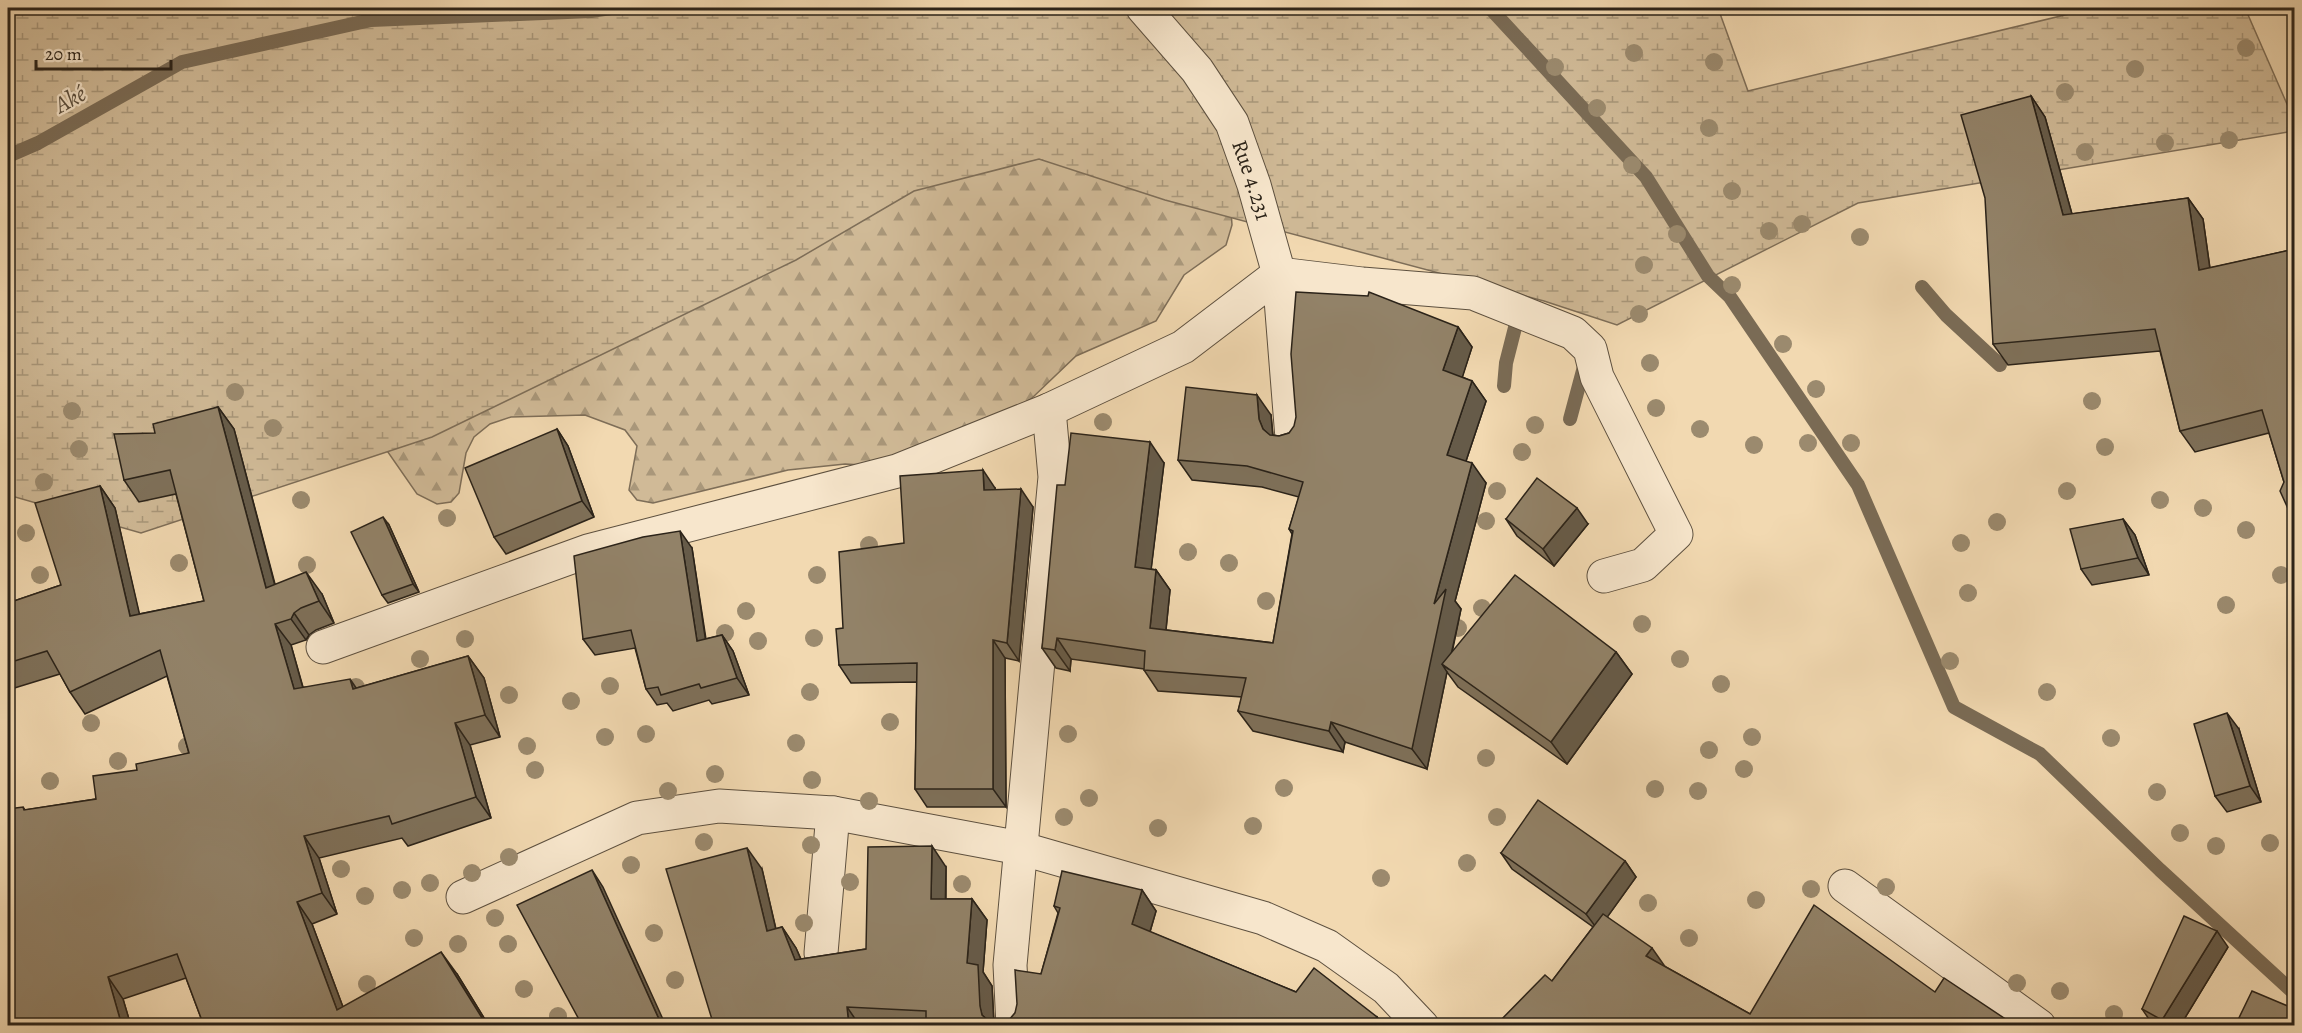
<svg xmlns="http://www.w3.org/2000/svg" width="2302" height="1033" viewBox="0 0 2302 1033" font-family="Alegreya,serif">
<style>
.forest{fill:url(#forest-firs);stroke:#7e6e58;stroke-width:1.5}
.wetland{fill:url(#wetland-marsh);stroke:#7e6e58;stroke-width:1.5}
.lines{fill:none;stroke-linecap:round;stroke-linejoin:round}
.stream{stroke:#7a6b55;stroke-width:14}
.minor-casing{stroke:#5d503f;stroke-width:35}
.minor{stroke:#f7e6cc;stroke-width:33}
.tree{fill:#9b8a6e}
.wall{fill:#7e7059;stroke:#2b2319;stroke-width:1.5}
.shaded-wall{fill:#665b49;stroke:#2b2319;stroke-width:1.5}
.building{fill:#928268;stroke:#2b2319;stroke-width:1.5}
.labels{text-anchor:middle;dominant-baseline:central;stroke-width:4.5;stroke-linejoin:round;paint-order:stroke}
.street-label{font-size:22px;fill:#2b2319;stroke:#f7e6cc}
.water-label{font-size:24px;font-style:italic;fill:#594d3c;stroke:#f7e6cc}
</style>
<defs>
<pattern id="forest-firs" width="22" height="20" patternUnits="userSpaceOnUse" patternTransform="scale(1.5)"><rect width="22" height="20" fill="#d0ba97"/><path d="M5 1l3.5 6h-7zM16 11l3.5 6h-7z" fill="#a9977a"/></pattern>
<pattern id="wetland-marsh" width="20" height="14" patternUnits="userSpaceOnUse" patternTransform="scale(1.5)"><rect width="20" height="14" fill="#d0ba97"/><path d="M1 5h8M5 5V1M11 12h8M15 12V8" fill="none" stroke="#a9977a"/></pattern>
</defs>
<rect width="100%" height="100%" fill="#f2d9b1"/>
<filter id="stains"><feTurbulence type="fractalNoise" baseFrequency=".00333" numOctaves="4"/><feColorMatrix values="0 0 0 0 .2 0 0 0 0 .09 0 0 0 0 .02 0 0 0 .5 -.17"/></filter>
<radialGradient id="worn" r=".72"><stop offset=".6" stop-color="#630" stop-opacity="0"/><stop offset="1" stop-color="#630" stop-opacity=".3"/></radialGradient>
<polygon class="forest" points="8,8 469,8 1230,196 1232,225 1226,245 1184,275 1156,321 1076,356 1031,399 994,420 896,467 845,464 788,470 653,503 637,500 629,490 637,446 625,430 585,415 511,417 490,424 474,437 466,453 459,493 451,502 437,504 417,494 365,419"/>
<polygon class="wetland" points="8,8 1718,8 1748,91 2094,8 2245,8 2294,120 2294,131 1858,203 1617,325 1544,301 1165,200 1039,159 914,191 796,260 432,437 141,533 8,495"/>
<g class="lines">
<g class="stream">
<polyline points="1490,8 1646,177 1708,276 1730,297 1858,485 1954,707 2040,754 2160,870 2294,993"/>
<polyline points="8,156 38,143 182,62 371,20 591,11 611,8"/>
<polyline points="1922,287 1946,315 2000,365"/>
<polyline points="1504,386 1506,363 1519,312"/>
<polyline points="1570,419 1585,363"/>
</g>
<g class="minor-casing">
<g id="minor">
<path id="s1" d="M1143 8 1197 70 1232 123 1254 185 1279 274 1292 438"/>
<polyline points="323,647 588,551 897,471 1049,410 1183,347 1279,274 1362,284 1473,293 1573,333 1590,349 1597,377 1676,534 1643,565 1604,576"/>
<polyline points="1845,886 2039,1026"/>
<polyline points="463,897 637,818 719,806 833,813 1020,848 1263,918 1327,946 1386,988 1422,1026"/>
<polyline points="821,953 833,813"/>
<polyline points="1013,1026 1010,965 1055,477 1049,410"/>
</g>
</g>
<use href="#minor" class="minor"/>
</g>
<g class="tree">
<circle cx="2246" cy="48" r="9"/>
<circle cx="1634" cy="53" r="9"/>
<circle cx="1714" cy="62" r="9"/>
<circle cx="1555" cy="67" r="9"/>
<circle cx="2135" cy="69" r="9"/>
<circle cx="2065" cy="92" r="9"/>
<circle cx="1597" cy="108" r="9"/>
<circle cx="1709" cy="128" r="9"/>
<circle cx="2229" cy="140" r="9"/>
<circle cx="2165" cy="143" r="9"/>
<circle cx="2085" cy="152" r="9"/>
<circle cx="1632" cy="165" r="9"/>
<circle cx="1732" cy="191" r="9"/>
<circle cx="1802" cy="224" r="9"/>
<circle cx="1769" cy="231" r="9"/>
<circle cx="1677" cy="234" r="9"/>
<circle cx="1860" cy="237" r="9"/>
<circle cx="1644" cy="265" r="9"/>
<circle cx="1732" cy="285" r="9"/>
<circle cx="1639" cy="314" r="9"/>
<circle cx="1783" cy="344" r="9"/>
<circle cx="1650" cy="363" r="9"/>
<circle cx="1816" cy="389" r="9"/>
<circle cx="235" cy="392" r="9"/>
<circle cx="2092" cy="401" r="9"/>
<circle cx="1656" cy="408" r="9"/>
<circle cx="72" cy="411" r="9"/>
<circle cx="1103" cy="422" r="9"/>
<circle cx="1535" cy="425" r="9"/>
<circle cx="273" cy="428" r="9"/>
<circle cx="1700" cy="429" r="9"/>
<circle cx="1808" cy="443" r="9"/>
<circle cx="1851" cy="443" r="9"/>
<circle cx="1754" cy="445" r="9"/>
<circle cx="2105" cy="447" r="9"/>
<circle cx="79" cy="449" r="9"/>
<circle cx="1522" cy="452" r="9"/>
<circle cx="44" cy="482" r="9"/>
<circle cx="1497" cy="491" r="9"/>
<circle cx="2067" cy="491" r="9"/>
<circle cx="301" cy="500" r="9"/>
<circle cx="2160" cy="500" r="9"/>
<circle cx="2203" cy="508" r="9"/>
<circle cx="447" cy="518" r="9"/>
<circle cx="1486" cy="521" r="9"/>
<circle cx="1997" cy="522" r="9"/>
<circle cx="2246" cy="530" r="9"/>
<circle cx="26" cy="533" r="9"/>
<circle cx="1961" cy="543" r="9"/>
<circle cx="869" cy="545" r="9"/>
<circle cx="1188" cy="552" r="9"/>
<circle cx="179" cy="563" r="9"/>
<circle cx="1229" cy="563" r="9"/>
<circle cx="307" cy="565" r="9"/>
<circle cx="40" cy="575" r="9"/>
<circle cx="817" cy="575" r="9"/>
<circle cx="2281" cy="575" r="9"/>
<circle cx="1968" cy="593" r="9"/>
<circle cx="1266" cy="601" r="9"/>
<circle cx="2226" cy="605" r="9"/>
<circle cx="1482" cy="608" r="9"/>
<circle cx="746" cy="611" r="9"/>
<circle cx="1642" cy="624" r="9"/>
<circle cx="1458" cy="628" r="9"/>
<circle cx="725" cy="633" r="9"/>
<circle cx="814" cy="638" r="9"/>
<circle cx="465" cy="639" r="9"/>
<circle cx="758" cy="641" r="9"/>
<circle cx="420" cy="659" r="9"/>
<circle cx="1680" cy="659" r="9"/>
<circle cx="1950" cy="661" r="9"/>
<circle cx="1721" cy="684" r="9"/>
<circle cx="610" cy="686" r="9"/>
<circle cx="356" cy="687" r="9"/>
<circle cx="810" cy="692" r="9"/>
<circle cx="2047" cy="692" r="9"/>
<circle cx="509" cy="695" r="9"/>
<circle cx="571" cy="701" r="9"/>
<circle cx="890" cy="722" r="9"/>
<circle cx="91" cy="723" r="9"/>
<circle cx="646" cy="734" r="9"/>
<circle cx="1068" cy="734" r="9"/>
<circle cx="605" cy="737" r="9"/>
<circle cx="1752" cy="737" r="9"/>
<circle cx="2111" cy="738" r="9"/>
<circle cx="796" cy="743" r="9"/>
<circle cx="187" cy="746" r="9"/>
<circle cx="527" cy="746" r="9"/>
<circle cx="1709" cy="750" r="9"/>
<circle cx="1486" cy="758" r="9"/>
<circle cx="118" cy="761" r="9"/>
<circle cx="1744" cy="769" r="9"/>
<circle cx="535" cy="770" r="9"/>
<circle cx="715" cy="774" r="9"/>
<circle cx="812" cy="780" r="9"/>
<circle cx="50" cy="781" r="9"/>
<circle cx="1284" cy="788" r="9"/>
<circle cx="1655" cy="789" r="9"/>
<circle cx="668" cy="791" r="9"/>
<circle cx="1698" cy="791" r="9"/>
<circle cx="2157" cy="792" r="9"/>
<circle cx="1089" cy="798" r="9"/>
<circle cx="869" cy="801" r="9"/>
<circle cx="1064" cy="817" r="9"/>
<circle cx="1497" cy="817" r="9"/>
<circle cx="1253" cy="826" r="9"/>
<circle cx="1158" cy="828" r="9"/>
<circle cx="2180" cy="833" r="9"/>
<circle cx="704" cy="842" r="9"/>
<circle cx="2270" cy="843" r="9"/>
<circle cx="811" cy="845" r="9"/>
<circle cx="2216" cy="846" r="9"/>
<circle cx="509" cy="857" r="9"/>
<circle cx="1467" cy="863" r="9"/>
<circle cx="631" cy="865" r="9"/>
<circle cx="341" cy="869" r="9"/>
<circle cx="472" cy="873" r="9"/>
<circle cx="1381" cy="878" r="9"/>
<circle cx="850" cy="882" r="9"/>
<circle cx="430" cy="883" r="9"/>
<circle cx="962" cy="884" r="9"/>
<circle cx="1886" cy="887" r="9"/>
<circle cx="1811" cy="889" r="9"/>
<circle cx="402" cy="890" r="9"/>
<circle cx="365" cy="896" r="9"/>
<circle cx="1756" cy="900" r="9"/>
<circle cx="1648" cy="903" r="9"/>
<circle cx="495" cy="918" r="9"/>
<circle cx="804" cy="923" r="9"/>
<circle cx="654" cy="933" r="9"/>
<circle cx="414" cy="938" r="9"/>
<circle cx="1689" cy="938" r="9"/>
<circle cx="458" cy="944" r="9"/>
<circle cx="508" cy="944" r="9"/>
<circle cx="675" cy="980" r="9"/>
<circle cx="2017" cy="983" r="9"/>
<circle cx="367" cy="984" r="9"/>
<circle cx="524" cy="989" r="9"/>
<circle cx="2060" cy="991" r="9"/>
<circle cx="2114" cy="1014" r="9"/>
<circle cx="558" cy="1016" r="9"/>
</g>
<g class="wall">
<polygon points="2031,96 2045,117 2072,214 2188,198 2203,219 2210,268 2295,249 2284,482 2269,433 2195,452 2180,431 2160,351 2008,365 1993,344"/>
<polygon points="1458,327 1472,347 1462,377 1472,381 1486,401 1466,461 1486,483 1455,601 1461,609 1452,653 1616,652 1632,674 1567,764 1458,687 1447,672 1427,769 1345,742 1343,752 1253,731 1238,711 1242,697 1158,691 1144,670 1144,669 1071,659 1070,671 1056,668 1042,648 1065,485 1164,463 1151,569 1156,570 1170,590 1166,630 1273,643 1292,534 1289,529 1299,497 1262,487 1192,480 1178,460 1271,415 1273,435 1279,436 1289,433"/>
<polygon points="218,407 234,429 275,584 322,594 334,623 316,630 309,635 306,640 291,645 303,687 357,688 468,656 484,678 500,737 470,745 491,818 408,846 402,838 319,858 337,914 312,924 343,1007 457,974 489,1026 204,1026 186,978 123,999 131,1026 23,807 25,810 96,799 137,770 189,753 167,676 85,714 70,692 60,674 8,690 8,603 61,585 100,486 115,508 139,614 204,601 176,494 139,502 124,480 155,433"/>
<polygon points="557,429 568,446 594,517 506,554 494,537"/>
<polygon points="995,488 995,490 1033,507 1019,661 1005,658 1006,807 927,807 915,789 917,682 851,683 839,665 904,543"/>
<polygon points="1506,519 1588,524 1554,566 1517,536"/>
<polygon points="2123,519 2135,535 2149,575 2092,585 2081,569"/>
<polygon points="389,525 419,592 388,603 382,595"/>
<polygon points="692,548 706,639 722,635 733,651 749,695 712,704 709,700 673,711 667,703 657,705 646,689 635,648 595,655 583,639"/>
<polygon points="2239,729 2261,802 2227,812 2215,796"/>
<polygon points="1501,853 1625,861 1636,877 1607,917 1664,966 1750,1014 1935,992 2016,1026 1495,1026 1552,981 1593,927 1512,869"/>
<polygon points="946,867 946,899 972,899 987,920 983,972 992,986 994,1023 999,1024 1009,1020 1015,1013 1041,974 1058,913 1054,906 1142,890 1156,911 1150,932 1296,992 1377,1017 1383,1026 714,1026 762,869 776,929 782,927 796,948 801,959 866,949"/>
<polygon points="2228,947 2180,1026 2153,1025 2142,1009"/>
</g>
<g class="shaded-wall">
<polygon points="2031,96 2045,117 2078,236 2063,215"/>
<polygon points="2188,198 2203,219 2213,291 2199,270"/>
<polygon points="1458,327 1472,347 1458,391 1443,370"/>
<polygon points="1472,381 1486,401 1461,476 1447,455"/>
<polygon points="1257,395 1271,415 1273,439 1263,429 1259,419"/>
<polygon points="218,407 234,429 281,609 266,588"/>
<polygon points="557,429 568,446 594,517 582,501"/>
<polygon points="1150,442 1164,463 1149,587 1135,567"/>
<polygon points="1472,463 1486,483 1455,601 1461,609 1448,669 1442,664 1447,672 1427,769 1412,749 1434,604"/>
<polygon points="983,470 995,488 997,508 984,490"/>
<polygon points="100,486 115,508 145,638 130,616"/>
<polygon points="1021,489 1033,507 1019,661 1007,643"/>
<polygon points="1577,508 1588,524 1554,566 1543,549"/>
<polygon points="383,517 389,525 419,592 413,584"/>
<polygon points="2123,519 2135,535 2149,575 2138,558"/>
<polygon points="680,531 692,548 708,657 697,641"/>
<polygon points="1156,570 1170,590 1164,648 1150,628"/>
<polygon points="306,572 322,594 334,623 319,601"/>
<polygon points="294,613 309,635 306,640 291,619"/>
<polygon points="275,624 291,645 309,710 294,689"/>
<polygon points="722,635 733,651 749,695 737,678"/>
<polygon points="1057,638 1071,659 1070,671 1055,650"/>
<polygon points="993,640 1005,658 1006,807 993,789"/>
<polygon points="1616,652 1632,674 1567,764 1551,742"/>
<polygon points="468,656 484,678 500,737 485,715"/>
<polygon points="350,679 365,701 353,689"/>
<polygon points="2227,713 2239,729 2261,802 2250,786"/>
<polygon points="1331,722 1345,742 1343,752 1329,731"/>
<polygon points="455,723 470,745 491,818 476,797"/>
<polygon points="304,836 319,858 337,914 322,893"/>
<polygon points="932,846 946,867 945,920 931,899"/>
<polygon points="747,848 762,869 781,952 767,931"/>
<polygon points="1625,861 1636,877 1598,930 1586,914"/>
<polygon points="592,870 603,887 666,1026 662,1026"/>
<polygon points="1142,890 1156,911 1146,945 1132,924"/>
<polygon points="972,899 987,920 983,972 992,986 994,1026 982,1015 967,963"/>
<polygon points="297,902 312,924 350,1026 337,1010"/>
<polygon points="782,927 796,948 810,981 795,960"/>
<polygon points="2217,931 2228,947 2180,1026 2167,1026 2162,1020"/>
<polygon points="1652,948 1666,968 1646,956"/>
<polygon points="441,952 457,974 489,1026 487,1026"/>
<polygon points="108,977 123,999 131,1026 122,1026"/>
<polygon points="847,1007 860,1026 849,1026"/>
<polygon points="1377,1017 1383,1026 1377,1026 1374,1022"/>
</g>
<g class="building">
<polygon points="2031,96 2063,215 2188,198 2199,270 2295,249 2295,524 2280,491 2284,482 2262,410 2180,431 2155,329 1993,344 1985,198 1961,115"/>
<polygon points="1296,292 1368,296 1369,292 1458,327 1443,370 1472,381 1447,455 1472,463 1434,604 1446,589 1412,749 1331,722 1329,731 1238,711 1246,678 1144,670 1145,651 1092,643 1057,638 1055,650 1042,648 1057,485 1065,485 1071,433 1150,442 1135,567 1156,570 1150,628 1273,643 1293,531 1289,529 1303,482 1247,466 1178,460 1186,387 1257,395 1259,419 1263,429 1270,435 1279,436 1289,433 1294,426 1296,417 1291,354"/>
<polygon points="218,407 266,588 306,572 319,601 301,608 294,613 291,619 275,624 294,689 350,679 353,689 468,656 485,715 455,723 476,797 392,824 389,816 304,836 322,893 297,902 337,1010 441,952 487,1026 204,1026 177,954 108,977 122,1026 8,1026 8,809 23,807 24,810 96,799 93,776 137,770 136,764 189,753 160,650 70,692 47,651 8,663 8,603 61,585 35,503 100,486 130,616 204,601 170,470 124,480 114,434 155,433 153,424"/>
<polygon points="557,429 582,501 494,537 465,468"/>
<polygon points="983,470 984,490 1021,489 1007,643 993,640 993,789 915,789 917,663 839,665 836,629 843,628 839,552 904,543 900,476"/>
<polygon points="1537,478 1577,508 1543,549 1506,519"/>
<polygon points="383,517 413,584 382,595 351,532"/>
<polygon points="2123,519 2138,558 2081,569 2070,529"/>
<polygon points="680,531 697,641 722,635 737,678 701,688 699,684 661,695 658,687 646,689 631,630 583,639 574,556 643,537"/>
<polygon points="1515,575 1616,652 1551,742 1442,664"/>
<polygon points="2227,713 2250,786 2215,796 2194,724"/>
<polygon points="1538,800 1625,861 1586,914 1501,853"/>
<polygon points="932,846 931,899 972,899 967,963 978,965 980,1006 982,1015 989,1021 999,1024 1009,1020 1015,1013 1017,1004 1015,970 1041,974 1060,908 1054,906 1062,871 1142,890 1132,924 1296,992 1314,968 1377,1017 1374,1022 1379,1026 961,1026 926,1023 926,1011 847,1007 849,1026 714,1026 666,869 747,848 767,931 782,927 795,960 866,949 868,847"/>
<polygon points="592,870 662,1026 581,1026 582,1025 517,905"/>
<polygon points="1814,905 1935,992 1944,978 2016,1026 1495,1026 1545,975 1552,981 1603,914 1652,948 1646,956 1750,1014"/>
<polygon points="2184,916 2217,931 2162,1020 2142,1009"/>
<polygon points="2252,991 2295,1009 2295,1026 2235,1026"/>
</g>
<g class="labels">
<g class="street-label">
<text stroke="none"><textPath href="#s1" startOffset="206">Rue 4.231</textPath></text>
</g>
<g class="water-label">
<text transform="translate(70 99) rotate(-29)">Aké</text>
</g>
</g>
<rect width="2302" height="1033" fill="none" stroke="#f2d9b1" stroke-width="30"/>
<rect x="9" y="9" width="2284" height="1015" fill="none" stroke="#2b2319" stroke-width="3"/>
<rect x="15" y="15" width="2272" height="1003" fill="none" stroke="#2b2319" stroke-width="1.5"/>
<path d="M36 60v9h135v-9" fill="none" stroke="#2b2319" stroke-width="3"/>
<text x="45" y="60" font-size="18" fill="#2b2319" stroke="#f7e6cc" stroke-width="4.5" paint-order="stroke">20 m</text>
<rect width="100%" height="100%" filter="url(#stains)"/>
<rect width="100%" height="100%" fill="url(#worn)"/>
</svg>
